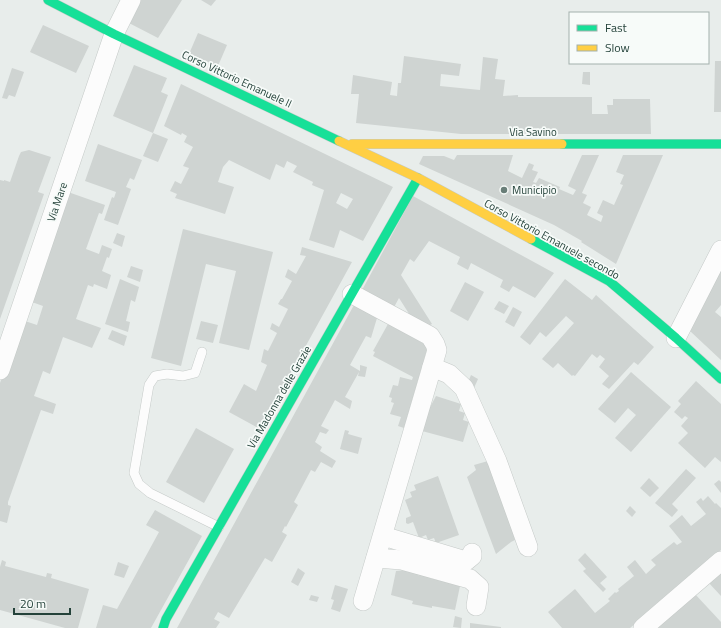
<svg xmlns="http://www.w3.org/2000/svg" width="721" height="628" viewBox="0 0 721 628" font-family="'Titillium Web',sans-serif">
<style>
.building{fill:#cfd4d2;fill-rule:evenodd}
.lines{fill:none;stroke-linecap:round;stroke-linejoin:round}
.lane-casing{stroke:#c5cac8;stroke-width:10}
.street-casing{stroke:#c5cac8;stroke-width:20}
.fast-casing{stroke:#c3cbc8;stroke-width:10}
.slow-casing{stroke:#c3cbc8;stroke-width:10}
.lane{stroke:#fcfcfc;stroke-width:9}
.street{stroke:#fcfcfc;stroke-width:19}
.fast{stroke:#16e098;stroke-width:9}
.slow{stroke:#ffcf43;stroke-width:9}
.poi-dot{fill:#697e78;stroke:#f7fbf9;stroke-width:1.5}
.labels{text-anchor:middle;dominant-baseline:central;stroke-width:3.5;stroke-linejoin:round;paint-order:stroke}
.street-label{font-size:11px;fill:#24423a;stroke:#f7fbf9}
.poi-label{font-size:11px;fill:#24423a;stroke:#f7fbf9;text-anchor:start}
</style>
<rect width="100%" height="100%" fill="#e8edeb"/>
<g class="building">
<polygon points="140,0 182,0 158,38 127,22"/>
<polygon points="201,0 216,0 211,6"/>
<polygon points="43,25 89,46 76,73 30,52"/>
<polygon points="198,33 227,45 218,66 189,54"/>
<polygon points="404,56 461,64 459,76 441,74 440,86 480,90 483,57 498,59 495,79 505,80 503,96 518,95 518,97 592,97 592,114 608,114 607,105 613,105 613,99 650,99 651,134 461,134 356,123 359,94 351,94 353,75 392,82 390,95 397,96 398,83 401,83"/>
<polygon points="715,61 721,61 721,112 714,112"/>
<polygon points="134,65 167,78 161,92 168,95 153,133 168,139 158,162 143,156 153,133 113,116"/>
<polygon points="12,68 24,72 15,97 9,95 7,99 2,98"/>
<polygon points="583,72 590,72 590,85 582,84"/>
<path d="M181 84 393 187 363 241 340 230 334 248 309 240 324 190 312 185 313 182 293 172 297 166 287 161 284 168 276 164 270 180 229 160 223 167 218 182 234 187 225 214 175 198 177 194 170 191 175 181 181 184 189 168 183 166 193 147 184 142 187 136 182 133 181 135 164 126ZM341 193 353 199 347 209 336 203Z"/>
<polygon points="98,144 142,160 134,180 130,178 126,187 131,189 118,225 104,220 112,197 114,198 116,192 85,181"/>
<polygon points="29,150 51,157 38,192 44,194 0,319 0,180 4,181 4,180 10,182 19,156 21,152"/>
<polygon points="457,155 513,155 508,171 522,178 529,163 534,165 532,170 538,172 533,182 536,183 539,178 560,187 559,189 573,195 576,190 568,186 582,155 599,155 582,193 587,195 583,203 591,207 587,215 601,222 603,216 597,213 603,200 614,205 623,185 620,184 624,175 616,172 623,155 663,155 616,264 581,242 582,241 554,225 419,164 423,156 444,156 454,160"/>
<polygon points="68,192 105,205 102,214 99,213 86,249 99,254 102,245 112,249 109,258 107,257 102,271 111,275 107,289 94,284 93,287 88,285 76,319 101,328 92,348 63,337 50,374 43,371 34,396 56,404 53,414 41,410 8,502 8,505 11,506 7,523 0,521 0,383 22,320 37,325 43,306 29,301"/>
<polygon points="413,196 554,273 535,298 513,286 509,292 500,287 503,280 471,263 468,270 457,264 460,257 429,241 414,262 410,259 401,275 432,324 426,327 413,320 399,298 393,309 361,292"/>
<polygon points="183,229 273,252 249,350 219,343 236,271 206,264 181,366 151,358"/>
<polygon points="117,233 125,236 122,247 113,243"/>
<polygon points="302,247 352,262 260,429 229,412 244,384 256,391 267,365 261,362 264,349 268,351 277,333 270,329 272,323 279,327 288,309 278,304 281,299 282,299 292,281 285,277 288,269 296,274 306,256 300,255"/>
<polygon points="721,265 721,305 715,312 721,317 721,360 690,331"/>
<polygon points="131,266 143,270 140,282 127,277"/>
<polygon points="120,279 139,287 135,302 131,300 126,321 130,322 128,332 105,324"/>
<polygon points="565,279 592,300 596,295 654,347 638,365 634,362 609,389 602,384 609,376 599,367 605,359 600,355 597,358 592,354 575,376 573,375 572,376 558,363 553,368 542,359 574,323 566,316 546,337 540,332 530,345 520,337"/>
<polygon points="465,282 484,292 468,321 450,311"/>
<polygon points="499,301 509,306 504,314 494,309"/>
<polygon points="354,305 377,318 371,338 366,336 350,365 360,371 360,365 367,367 365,377 358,376 359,372 345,397 352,401 350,409 335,400 321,426 329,430 326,434 320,432 315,442 322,447 320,451 336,461 332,468 321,462 315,472 311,470 294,502 298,505 286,527 285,526 282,532 287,535 272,562 265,558 229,618 218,612 214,619 220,622 216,628 177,628"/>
<polygon points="513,307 522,312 514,327 505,322"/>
<polygon points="201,321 218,325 213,343 196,339"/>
<polygon points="388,324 428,346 404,428 398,426 401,417 390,414 394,403 391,402 392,398 389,397 393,385 398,386 400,377 412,380 413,377 373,356 375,352 373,351"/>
<polygon points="112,330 127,336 124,346 108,339"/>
<polygon points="631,372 671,407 631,452 615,438 636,415 628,408 615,423 598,409"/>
<polygon points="471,375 478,379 474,388 469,380"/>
<polygon points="696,381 721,404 721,462 715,457 705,468 678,443 688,433 681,426 688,418 685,416 682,419 674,412 681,404 678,401"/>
<polygon points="436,396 461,404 459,411 465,413 463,420 469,422 463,442 422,431 426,415"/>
<polygon points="196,428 234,449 204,503 166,482"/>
<polygon points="345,430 349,431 348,434 362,438 358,454 340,449"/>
<polygon points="488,461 505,501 515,540 511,542 496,554 467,477 476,470 474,465"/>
<polygon points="686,469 696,478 672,504 678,510 672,517 655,503"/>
<polygon points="438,476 459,535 436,543 434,538 428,540 426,535 419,538 413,522 408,524 406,523 406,518 411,516 405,500 412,497 410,492 416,490 414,485"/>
<polygon points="649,478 659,488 650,497 640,488"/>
<polygon points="719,480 721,482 721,493 714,484"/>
<polygon points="708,496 715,504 716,503 721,508 721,550 630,628 562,628 548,612 575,589 595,613 610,601 608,599 615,592 616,593 619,591 618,589 634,576 627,567 635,560 646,574 656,565 651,560 674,542 677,545 682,542 669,526 682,515 691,526 706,514 696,502 701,498 703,501"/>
<polygon points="630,506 636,512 632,517 626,511"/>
<polygon points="155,510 202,536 151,628 96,628 103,605 117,609 159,532 146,525"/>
<polygon points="585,553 607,577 600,583 606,589 603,592 583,571 586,569 578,560"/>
<polygon points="2,560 6,562 5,566 46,577 47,573 52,574 51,578 89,589 78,628 65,628 0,610 0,567"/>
<polygon points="118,562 129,566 124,578 114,575"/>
<polygon points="298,568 305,573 298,586 291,582"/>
<polygon points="406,570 418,573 419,576 420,573 431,575 430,578 460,586 455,610 432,606 432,608 412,604 413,601 391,595 396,571"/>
<polygon points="721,570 721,596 708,582"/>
<polygon points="335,585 348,589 340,612 331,609 334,600 331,599"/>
<polygon points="694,593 721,622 721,628 654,628"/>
<polygon points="311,595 319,597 317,602 309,600"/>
<polygon points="455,616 462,618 461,628 453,627"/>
<polygon points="470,623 501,627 501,628 470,628"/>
</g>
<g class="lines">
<g class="lane-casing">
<polyline id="lane" points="202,352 195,373 183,376 167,374 155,376 149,385 134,473 139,484 150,493 219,527"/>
</g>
<g class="street-casing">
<g id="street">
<polyline points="352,294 430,336 435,344 437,350 363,601"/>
<polyline points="676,338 721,250"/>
<polyline points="432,367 449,374 464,388 497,461 528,547"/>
<polyline points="0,370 114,34 131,0"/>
<polyline points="383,536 466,561 472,556 472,553"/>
<polyline points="376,558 402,560 470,579 479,587 476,606"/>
<polyline points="643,628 721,561"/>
</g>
</g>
<g class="fast-casing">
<g id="fast">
<polyline points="48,0 114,34 339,141"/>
<polyline points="562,144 721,144"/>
<polyline points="531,239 609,281 676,338 721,379"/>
<polyline points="163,628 166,619 418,178"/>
</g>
</g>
<g class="slow-casing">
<g id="slow">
<polyline points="339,141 418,178 531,239"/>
<polyline points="352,144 562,144"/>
</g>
</g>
<use href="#lane" class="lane"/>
<use href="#street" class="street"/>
<use href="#fast" class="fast"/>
<use href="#slow" class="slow"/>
</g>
<circle class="poi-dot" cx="504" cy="190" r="4"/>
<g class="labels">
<g class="street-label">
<text transform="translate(237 79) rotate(25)">Corso Vittorio Emanuele II</text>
<text x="533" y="132">Via Savino</text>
<text transform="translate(57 202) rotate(-71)">Via Mare</text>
<text transform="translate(552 239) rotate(29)">Corso Vittorio Emanuele secondo</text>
<text transform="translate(279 397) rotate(-60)">Via Madonna delle Grazie</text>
</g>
<g class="poi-label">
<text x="512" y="190">Municipio</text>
</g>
</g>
<rect x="569" y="12" width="140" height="52" fill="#f7fbf9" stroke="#a3b1ad"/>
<rect x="577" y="25" width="20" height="6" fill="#16e098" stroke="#a3b1ad"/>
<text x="605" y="32" font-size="12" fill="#24423a">Fast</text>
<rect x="577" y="45" width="20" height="6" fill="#ffcf43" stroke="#a3b1ad"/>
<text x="605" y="52" font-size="12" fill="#24423a">Slow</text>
<path d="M14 608v6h56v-6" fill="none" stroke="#24423a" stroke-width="2"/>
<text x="20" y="608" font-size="12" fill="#24423a" stroke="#f7fbf9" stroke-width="3" paint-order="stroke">20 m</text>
</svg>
